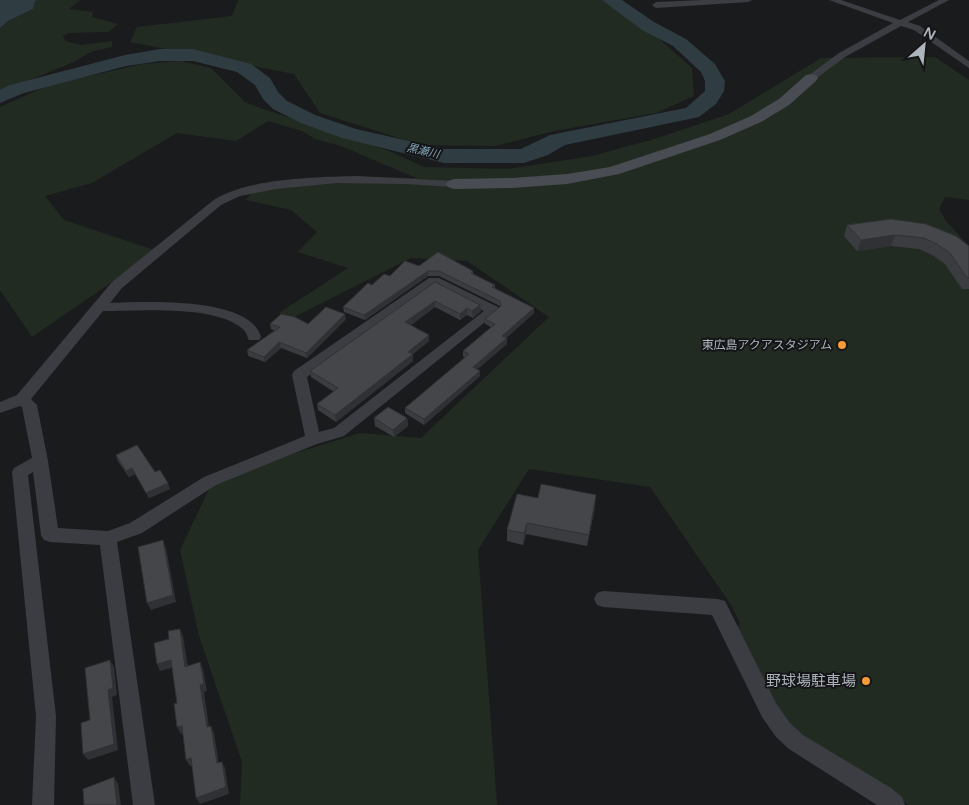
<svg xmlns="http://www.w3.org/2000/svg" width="969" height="805" viewBox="0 0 969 805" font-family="'Varela Round','Noto Sans JP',sans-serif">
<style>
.green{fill:#222b22}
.water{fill:#2f3c42}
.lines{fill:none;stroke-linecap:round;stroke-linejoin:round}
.river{fill:#2f3c42;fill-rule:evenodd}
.street{fill:#3b3d42;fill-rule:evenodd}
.secondary{fill:#494c52;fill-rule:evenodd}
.wall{fill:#3a3c40}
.shaded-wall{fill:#303134}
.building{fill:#44464a;stroke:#303134}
.poi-dot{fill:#f79b38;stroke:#151518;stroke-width:2}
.labels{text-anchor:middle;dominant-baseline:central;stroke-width:4;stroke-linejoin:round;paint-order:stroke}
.far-water-label{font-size:11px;font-style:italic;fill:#83a7b7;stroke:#151518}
.poi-label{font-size:12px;fill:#acb4bc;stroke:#151518;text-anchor:end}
.near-poi-label{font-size:15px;fill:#acb4bc;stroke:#151518;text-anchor:end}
</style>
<rect width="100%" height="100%" fill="#1a1b1d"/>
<g class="green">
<polygon points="39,0 80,0 69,9 93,12 92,17 118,24 108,32 68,33 63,36 65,41 81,45 112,41 112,47 90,52 74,62 0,92 0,28 8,21 33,9 35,1"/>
<polygon points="238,0 615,0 692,68 694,96 656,113 554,131 495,146 421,145 320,113 294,74 130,42 137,27 232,16"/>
<polygon points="935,57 969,80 969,200 945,197 939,209 946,221 969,246 969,805 908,805 894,793 811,745 780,713 736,630 740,623 731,605 650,487 529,469 478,550 497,805 240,805 242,762 199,636 180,550 210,487 267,462 360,433 421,438 549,317 467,261 411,258 294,317 279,313 348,268 298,252 317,232 291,210 246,200 259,184 364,177 416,178 341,146 315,139 302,131 268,121 236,141 177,133 92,183 45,196 64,220 157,251 32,337 0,290 0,107 49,85 143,64 180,61 211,68 246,103 389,151 424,167 508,169 592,156 654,139 729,114 821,58"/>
</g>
<polygon class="water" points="0,0 39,0 35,1 33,9 8,21 0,28"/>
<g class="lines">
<polygon class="river" points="602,0 622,0 654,22 686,39 715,64 725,81 724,91 716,104 699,117 565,145 548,155 524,163 444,163 411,155 342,138 301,123 273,109 263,99 255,85 237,72 193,61 160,61 126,66 24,93 0,103 0,90 10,85 125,55 160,49 193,49 251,64 270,78 278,92 287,101 315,115 356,129 444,149 521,149 550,135 686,108 705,91 705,81 701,72 673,46 642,30"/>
<g class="street">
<polygon points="702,0 752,0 748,2 656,8 652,5 656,2"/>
<polygon points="829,0 841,0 900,20 939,0 949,0 908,22 920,26 969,61 969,68 914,30 901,26 845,57 814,80 808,80 808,76 839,53 893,23"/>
<path d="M357 176 454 181 460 184 454 187 404 184 337 183 276 189 240 196 221 205 122 288 110 303C144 302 250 296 261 337L259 340H249C247 337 247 333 244 330 217 304 139 311 103 311L31 399 37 405 48 461 58 528 108 531 130 523 204 477 305 436 292 375 294 371 429 278H439L498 307 500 310 344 436 317 444 216 485 142 533 117 542 155 805H133L100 545 50 542 44 540 41 535 33 472 28 475 56 716 54 805H32L36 716 12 472 14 468 32 458 22 407 20 406 0 413V402L17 395 112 282 215 199C251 178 316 177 357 176ZM435 286 484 311 334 428 319 432 307 377Z"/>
<polygon points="603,591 718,599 725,601 776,703 790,723 803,735 891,788 902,797 905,805 877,805 789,749 776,737 762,717 712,615 603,607 597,605 594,599 597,593"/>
</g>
<polygon class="secondary" points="811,74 816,75 818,78 816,81 789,105 761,122 720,140 619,174 567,184 512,188 454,189 448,187 446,184 448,181 454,179 512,178 567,174 610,167 710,134 751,116 779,99 806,75"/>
</g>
<g class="wall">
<polygon points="847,225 969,246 969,289 962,289 945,264 932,255 919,249 891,246 857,251 844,236"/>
<polygon points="419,266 473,271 473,275 495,285 495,288 534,308 534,313 506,338 507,338 507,344 477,369 480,376 424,425 405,413 405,408 465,358 463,356 463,351 491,327 485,324 485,319 500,307 500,306 439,276 428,276 365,320 344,312 343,307 372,285 390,276"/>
<polygon points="435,282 481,311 473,318 467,315 460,320 435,307 411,325 429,341 413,354 413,361 336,422 318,410 317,404 334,392 311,377 310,371"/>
<polygon points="346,319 307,358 281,348 265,362 248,356 247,350 275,331 271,329 270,324 308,324"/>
<polygon points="374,418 407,418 408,426 394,437 375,426"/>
<polygon points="116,455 155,472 170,489 149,498 135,474 129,477 118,461"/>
<polygon points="538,498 595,507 587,546 526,534 523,545 507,541 507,530"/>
</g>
<g class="shaded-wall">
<polygon points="895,235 891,246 857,251 861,240"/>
<polygon points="428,271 428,276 365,320 364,315"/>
<polygon points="435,301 435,307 406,329 405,322"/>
<polygon points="480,305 481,311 473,318 472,311"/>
<polygon points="467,308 467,315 460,320 460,314"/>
<polygon points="534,308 534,313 502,342 502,336"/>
<polygon points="345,314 346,319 307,358 306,353"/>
<polygon points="429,335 429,341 413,354 413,361 336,422 335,415 408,352"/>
<polygon points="507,338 507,344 473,373 473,367"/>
<polygon points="279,342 281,348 265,362 264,357"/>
<polygon points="480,371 480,376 424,425 424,419"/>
<polygon points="407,418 408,426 394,437 393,430"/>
<polygon points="132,468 135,474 129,477 126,471"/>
<polygon points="168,483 170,489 149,498 146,493"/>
<polygon points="596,495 595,507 587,546 589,535"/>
<polygon points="527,523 526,534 523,545 524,533"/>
<polygon points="163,540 166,548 176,602 151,610 147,603"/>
<polygon points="180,629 183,636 189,674 185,667"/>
<polygon points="110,660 114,667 117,695 112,697 118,750 88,760 83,754"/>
<polygon points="171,660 175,667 160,671 157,664"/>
<polygon points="200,662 203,669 207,691 204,692 210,734 207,727 200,685"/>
<polygon points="182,726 185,733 181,734 177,727"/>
<polygon points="211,726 214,733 220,770 217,763"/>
<polygon points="191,758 194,765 190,766 186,760"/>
<polygon points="222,762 225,768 229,794 200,804 196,798"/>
<polygon points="114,777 118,784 121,805 117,805"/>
</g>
<g class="building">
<polygon points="891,219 926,224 956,236 969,246 969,278 967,278 950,253 937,244 924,238 895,235 861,240 847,225"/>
<polygon points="438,252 473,271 471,273 495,285 492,287 534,308 502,336 507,338 473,367 480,371 424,419 405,408 469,354 463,351 495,324 485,319 501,306 500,301 439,271 428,271 364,315 343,307 368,283 372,285 384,274 390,276 405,261 419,266"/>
<polygon points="435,282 480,305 472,311 467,308 460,314 435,301 405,322 429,335 408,352 413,354 335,415 317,404 338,388 310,371"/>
<polygon points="326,307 345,314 306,353 279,342 264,357 247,350 280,327 270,324 281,314 295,317 308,324"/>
<polygon points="388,407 407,418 393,430 374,418"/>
<polygon points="137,445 155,472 160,470 168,483 146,493 132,468 126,471 116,455"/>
<polygon points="541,484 596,495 589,535 527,523 524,533 507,530 517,494 538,498"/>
<polygon points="163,540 173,595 147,603 138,547"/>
<polygon points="180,629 185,667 200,662 204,684 200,685 207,727 211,726 217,763 222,762 226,787 196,798 191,758 186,760 182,726 177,727 174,704 177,703 171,660 157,664 154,643 169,639 168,631"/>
<polygon points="110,660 113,688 108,690 114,744 83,754 81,723 90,720 85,668"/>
<polygon points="114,777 117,805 84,805 83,789"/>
</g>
<g class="poi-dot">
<circle cx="842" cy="345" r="5"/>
<circle cx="866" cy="681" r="5"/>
</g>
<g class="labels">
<g class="far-water-label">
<text transform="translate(423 151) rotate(13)">黒瀬川</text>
</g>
<g class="poi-label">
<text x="832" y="345">東広島アクアスタジアム</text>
</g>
<g class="near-poi-label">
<text x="856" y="681">野球場駐車場</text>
</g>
</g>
<g transform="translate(924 45) rotate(27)" stroke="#151518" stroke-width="4" paint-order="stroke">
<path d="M0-4L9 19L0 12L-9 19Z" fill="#acb4bc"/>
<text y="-8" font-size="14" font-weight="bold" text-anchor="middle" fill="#acb4bc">N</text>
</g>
</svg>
